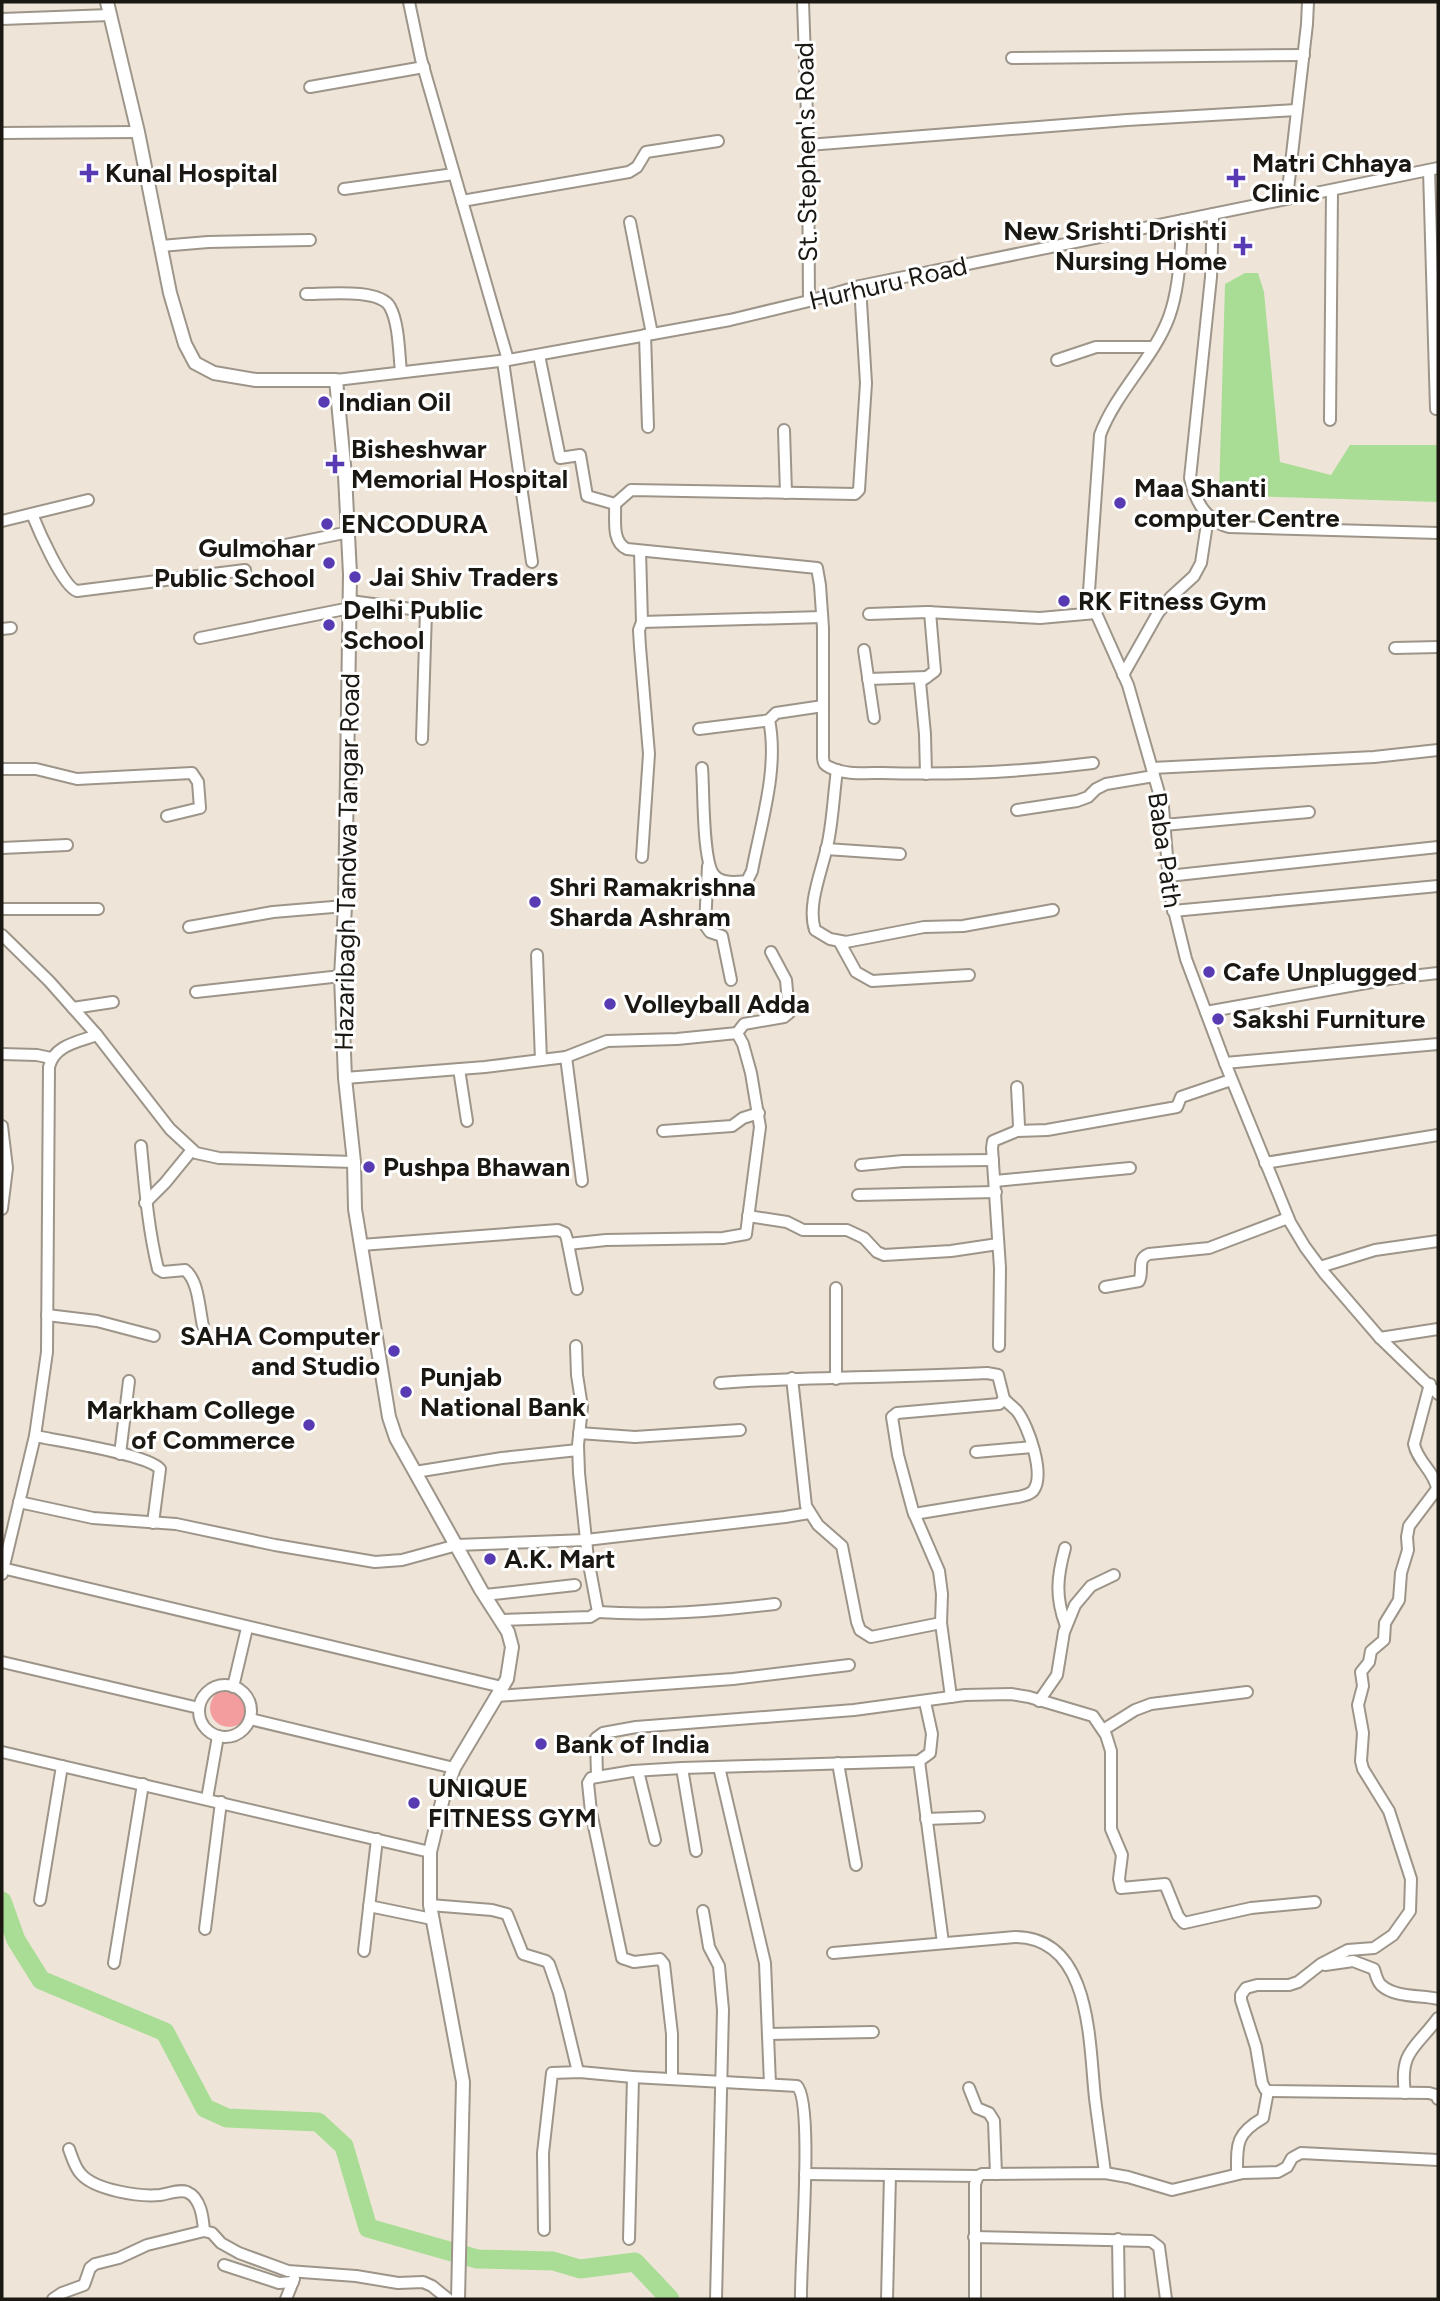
<svg xmlns="http://www.w3.org/2000/svg" width="1440" height="2301" viewBox="0 0 1440 2301" font-family="Figtree,sans-serif">
<style>
.green{fill:#f49d9f}
.water{fill:#a9dd95}
.lines{fill:none;stroke-linecap:round;stroke-linejoin:round}
.river{stroke:#a9dd95;stroke-width:19}
.minor-casing{stroke:#9d9589;stroke-width:14}
.major-casing{stroke:#9d9589;stroke-width:16}
.minor{stroke:#fff;stroke-width:10}
.major{stroke:#fff;stroke-width:12}
.poi-dot{fill:#583ab2;stroke:#fff;stroke-width:2.5}
.labels{text-anchor:middle;dominant-baseline:central;stroke-width:6;stroke-linejoin:round;paint-order:stroke}
.street-label{font-size:26px;fill:#1b1813;stroke:#fff}
.poi-label{font-size:26px;font-weight:bold;fill:#1b1813;stroke:#fff;text-anchor:start}
</style>
<rect width="100%" height="100%" fill="#eee5d8"/>
<circle class="green" cx="229" cy="1708" r="19"/>
<polygon class="water" points="1245,273 1258,273 1264,292 1280,462 1331,475 1350,445 1438,445 1438,502 1219,495 1225,284"/>
<g class="lines">
<polyline class="river" points="2,1901 16,1940 41,1980 165,2032 205,2108 227,2118 318,2122 344,2146 368,2228 477,2259 553,2261 580,2269 635,2262 670,2299"/>
<g class="minor-casing">
<g id="minor">
<polyline points="409,2 421,59 508,360"/>
<polyline points="803,2 808,145 809,301"/>
<polyline points="2,19 110,15"/>
<polyline points="1012,58 1304,55"/>
<polyline points="310,87 424,67"/>
<polyline points="2,133 138,132"/>
<polyline points="808,145 1127,120 1297,110"/>
<polyline points="1429,170 1436,409"/>
<polyline points="344,189 454,174"/>
<polyline points="1287,198 1307,24 1308,2"/>
<polyline points="462,201 629,172 637,167 646,152 718,141"/>
<path d="M1213 214 1211 277 1190 478C1195 501 1206 521 1229 527L1438 533"/>
<path d="M1183 220C1180 251 1180 287 1169 317 1154 358 1116 392 1100 435L1089 591 1091 602 1128 685 1163 807 1170 894 1186 959 1225 1063 1290 1222 1305 1247 1325 1274 1380 1338 1438 1394"/>
<polyline points="630,222 652,334"/>
<polyline points="161,246 208,242 310,240"/>
<path d="M306 294C325 294 380 288 390 307 399 323 399 354 401 372"/>
<polyline points="645,335 648,427"/>
<polyline points="539,355 560,458 580,455 587,496 615,504"/>
<polyline points="1057,360 1096,347 1152,347"/>
<polyline points="503,361 532,562"/>
<polyline points="336,380 508,360 730,320 809,301 860,286 1438,168"/>
<polyline points="1330,420 1332,191"/>
<polyline points="784,430 786,493"/>
<path d="M615 504C616 519 611 542 627 549L817 568 820 585 823 628V758C824 763 823 764 829 767 844 775 865 773 882 773 953 775 1023 772 1093 763"/>
<polyline points="615,504 631,490 855,494 859,490 866,383 860,286"/>
<path d="M32 514C38 529 63 587 77 591L245 570"/>
<polyline points="2,521 88,500"/>
<polyline points="640,551 642,622"/>
<polyline points="251,552 349,532"/>
<polyline points="350,601 442,613"/>
<polyline points="869,614 927,612 1040,618 1096,613"/>
<polyline points="2,629 11,628"/>
<polyline points="200,638 350,608"/>
<polyline points="1395,648 1438,647"/>
<polyline points="864,650 874,718"/>
<polyline points="1123,675 1158,613 1171,597 1194,576 1201,563 1208,517"/>
<polyline points="868,679 927,677"/>
<polyline points="699,729 764,721 769,720 776,713 823,706"/>
<polyline points="422,739 426,611"/>
<path d="M702 768C704 789 702 864 715 876 723 884 737 882 747 881L752 871C761 823 779 768 769 720"/>
<polyline points="1152,768 1374,757 1438,750"/>
<polyline points="2,769 36,769 77,779 192,773 198,782 200,808 167,816"/>
<path d="M837 770C834 792 833 815 829 837 825 864 806 903 815 930L830 939 846 942 924 927 963 926 1053 910"/>
<polyline points="926,774 925,734 920,682 935,671 930,612"/>
<polyline points="1017,810 1077,801 1088,797 1096,789 1106,784 1154,776"/>
<polyline points="1164,825 1309,812"/>
<polyline points="2,848 67,845"/>
<polyline points="826,849 900,854"/>
<polyline points="642,857 649,754 640,647 639,630 642,622 822,617"/>
<polyline points="708,866 705,925 710,932 722,936 731,980"/>
<polyline points="1168,876 1438,847"/>
<polyline points="2,909 98,909"/>
<polyline points="1173,911 1438,886"/>
<polyline points="189,927 273,912 345,906"/>
<polyline points="2,935 49,981 97,1035 170,1129 196,1153 219,1158 354,1162"/>
<polyline points="839,941 856,972 872,981 969,975"/>
<polyline points="537,955 541,1060"/>
<polyline points="196,992 341,976"/>
<polyline points="73,1008 113,1002"/>
<polyline points="1206,1012 1394,978 1438,973"/>
<polyline points="737,1033 744,1024 784,1017 789,1013 786,980 771,952"/>
<polyline points="2,1054 37,1055 51,1058"/>
<polyline points="566,1057 582,1181"/>
<polyline points="1225,1063 1438,1044"/>
<polyline points="459,1069 467,1121"/>
<polyline points="345,1078 485,1067 566,1057 607,1041 677,1039 737,1033 743,1044 751,1073 760,1127 746,1234 723,1238 606,1240 568,1244"/>
<polyline points="2,1126 7,1168 2,1209"/>
<polyline points="663,1131 732,1126 743,1118 759,1113"/>
<polyline points="1017,1131 1047,1130 1177,1107 1181,1097 1231,1080"/>
<path d="M141 1146C145 1188 148 1228 158 1269L163 1272 185 1270C199 1281 199 1309 203 1326"/>
<polyline points="1265,1163 1438,1135"/>
<polyline points="861,1165 903,1161 993,1160"/>
<polyline points="995,1181 1130,1168"/>
<polyline points="858,1195 996,1192"/>
<polyline points="145,1203 165,1183 192,1150"/>
<polyline points="748,1216 787,1222 803,1230 847,1230 864,1238 877,1252 884,1255 951,1251 998,1244"/>
<polyline points="361,1245 558,1230 565,1233 567,1239 577,1289"/>
<polyline points="1320,1267 1375,1250 1438,1241"/>
<path d="M1105 1287 1139 1281C1144 1271 1136 1259 1149 1254L1209 1248 1288 1218"/>
<polyline points="47,1315 97,1321 154,1336"/>
<polyline points="1380,1338 1438,1329"/>
<polyline points="999,1346 1000,1268 992,1148 993,1141 1017,1131 1019,1126 1017,1087"/>
<polyline points="792,1378 806,1506 818,1525 842,1546 857,1622 860,1630 871,1637 941,1623"/>
<polyline points="836,1379 836,1288"/>
<path d="M720 1383C809 1376 898 1378 987 1373L998 1375 1004 1399 999 1404 897 1413 892 1417 898 1455 913 1511 939 1571 942 1594 941 1623 951 1697"/>
<path d="M1430 1384 1414 1444C1417 1461 1435 1472 1437 1489L1409 1526 1407 1537 1408 1550 1401 1573 1399 1600 1385 1623 1384 1640 1371 1651 1369 1662 1361 1672 1363 1686 1358 1705 1363 1733 1361 1761 1363 1769 1389 1811 1411 1879 1410 1911 1393 1935 1374 1948 1348 1950 1321 1964 1298 1982 1289 1985H1257L1246 1988 1241 1995V2000L1256 2047 1262 2083 1265 2089 1268 2091 1429 2093 1436 2095 1438 2099"/>
<polyline points="579,1433 635,1437 740,1430"/>
<path d="M35 1436C59 1441 147 1454 160 1469L153 1523"/>
<polyline points="976,1452 1032,1447"/>
<polyline points="120,1454 129,1381"/>
<polyline points="415,1472 502,1458 578,1450"/>
<polyline points="19,1502 93,1518 176,1524 275,1545 375,1562 402,1560 457,1545 586,1540 785,1517 809,1513"/>
<path d="M914 1514 1018 1497C1023 1496 1029 1495 1033 1491 1046 1475 1028 1425 1017 1411 1013 1407 1008 1403 1004 1399"/>
<path d="M1065 1548C1057 1577 1055 1597 1066 1626"/>
<polyline points="2,1568 502,1687"/>
<path d="M2 1574 35 1436 47 1352 49 1067C54 1045 78 1042 97 1035"/>
<polyline points="485,1595 575,1585"/>
<path d="M598 1612C657 1616 716 1611 775 1604"/>
<polyline points="500,1620 590,1617 598,1612 588,1559 579,1473 578,1445 582,1407 577,1375 576,1346"/>
<polyline points="2,1662 199,1708"/>
<circle cx="225" cy="1711" r="26"/>
<polyline points="233,1687 247,1628"/>
<polyline points="497,1696 733,1679 849,1665"/>
<polyline points="1039,1701 1057,1675 1064,1632 1075,1605 1091,1586 1114,1575"/>
<polyline points="250,1719 454,1768"/>
<polyline points="1103,1730 1135,1710 1151,1704 1247,1692"/>
<polyline points="2,1752 430,1852"/>
<polyline points="919,1761 943,1943"/>
<polyline points="838,1763 856,1865"/>
<polyline points="719,1767 765,1963 770,2084"/>
<polyline points="682,1768 696,1851"/>
<polyline points="638,1771 655,1840"/>
<polyline points="597,1777 596,1738 603,1733 636,1727 854,1710 965,1695 1011,1694 1029,1697 1093,1716 1106,1735 1111,1751 1111,1829 1122,1855 1119,1879 1121,1888 1165,1884 1178,1916 1184,1923 1251,1908 1315,1902"/>
<polyline points="207,1799 218,1736"/>
<polyline points="926,1819 979,1817"/>
<polyline points="40,1900 62,1766"/>
<polyline points="430,1905 492,1910 507,1914 523,1954 546,1961 549,1964 559,1993 578,2072"/>
<polyline points="369,1906 432,1919"/>
<polyline points="703,1911 709,1947 719,1966 723,2010 716,2299"/>
<polyline points="205,1929 221,1802"/>
<polyline points="364,1951 377,1839"/>
<path d="M833 1953 1015 1937C1092 1937 1089 2044 1095 2098 1098 2123 1102 2148 1105 2173"/>
<polyline points="114,1963 143,1784"/>
<path d="M1325 1965 1353 1961 1374 1969C1376 1975 1377 1981 1381 1985 1395 1998 1421 1995 1438 1999"/>
<polyline points="768,2034 873,2032"/>
<polyline points="672,2078 672,2034 664,1964 660,1959 634,1962 622,1958 591,1812 588,1783 591,1778 633,1771 682,1768 919,1761 930,1753 932,1734 925,1702"/>
<polyline points="969,2088 977,2108 989,2113 994,2121 996,2174"/>
<path d="M1405 2093C1399 2051 1416 2048 1438 2018"/>
<path d="M69 2149C72 2157 75 2168 81 2174 95 2190 139 2197 160 2195 168 2194 179 2189 187 2192 201 2198 203 2218 204 2231"/>
<polyline points="805,2174 978,2176"/>
<path d="M1237 2174C1237 2145 1235 2134 1263 2118L1268 2091"/>
<path d="M544 2230 543 2153 552 2073 580 2072 633 2077 797 2086C814 2102 800 2265 801 2299"/>
<polyline points="974,2237 1151,2241 1159,2247 1166,2299"/>
<polyline points="629,2239 633,2077"/>
<polyline points="1118,2239 1119,2299"/>
<polyline points="224,2265 279,2283 293,2282"/>
<polyline points="53,2299 62,2293 84,2285 90,2268 95,2264 119,2258 147,2245 204,2231 212,2233 221,2243 239,2253 288,2271 356,2276 398,2283 423,2282 432,2286 448,2299"/>
<polyline points="286,2299 294,2279"/>
<polyline points="887,2299 890,2175"/>
<polyline points="975,2299 975,2184 978,2176 982,2174 1105,2173 1128,2177 1172,2190 1243,2173 1278,2172 1287,2167 1292,2158 1301,2153 1438,2160"/>
</g>
</g>
<g class="major-casing">
<polyline id="major" points="107,2 138,132 170,293 185,344 195,363 214,373 256,380 336,380 345,475 350,574 345,906 341,976 345,1078 354,1162 355,1209 389,1417 396,1438 481,1590 508,1632 512,1647 507,1679 454,1768 443,1798 430,1852 430,1905 463,2082 458,2299"/>
</g>
<use href="#minor" class="minor"/>
<use href="#major" class="major"/>
</g>
<g class="poi-dot">
<path d="M85.5 162.5h7v7h7v7h-7v7h-7v-7h-7v-7h7z"/>
<path d="M1232.5 167.5h7v7h7v7h-7v7h-7v-7h-7v-7h7z"/>
<path d="M1239.5 235.5h7v7h7v7h-7v7h-7v-7h-7v-7h7z"/>
<circle cx="324" cy="402" r="7"/>
<path d="M331.5 453.5h7v7h7v7h-7v7h-7v-7h-7v-7h7z"/>
<circle cx="1120" cy="503" r="7"/>
<circle cx="327" cy="524" r="7"/>
<circle cx="329" cy="563" r="7"/>
<circle cx="355" cy="577" r="7"/>
<circle cx="1064" cy="601" r="7"/>
<circle cx="329" cy="625" r="7"/>
<circle cx="535" cy="902" r="7"/>
<circle cx="1209" cy="972" r="7"/>
<circle cx="610" cy="1004" r="7"/>
<circle cx="1218" cy="1019" r="7"/>
<circle cx="369" cy="1167" r="7"/>
<circle cx="394" cy="1351" r="7"/>
<circle cx="406" cy="1392" r="7"/>
<circle cx="309" cy="1425" r="7"/>
<circle cx="490" cy="1559" r="7"/>
<circle cx="541" cy="1744" r="7"/>
<circle cx="414" cy="1803" r="7"/>
</g>
<g class="labels">
<g class="street-label">
<text transform="translate(806 152) rotate(-91)">St. Stephen's Road</text>
<text transform="translate(888 283) rotate(-13)">Hurhuru Road</text>
<text transform="translate(1165 850) rotate(82)">Baba Path</text>
<text transform="translate(347 862) rotate(-89)">Hazaribagh Tandwa Tangar Road</text>
</g>
<g class="poi-label">
<text x="1252" y="163">Matri Chhaya<tspan x="1252" dy="30">Clinic</tspan></text>
<text x="105" y="173">Kunal Hospital</text>
<text x="1227" y="231" text-anchor="end">New Srishti Drishti<tspan x="1227" dy="30">Nursing Home</tspan></text>
<text x="338" y="402">Indian Oil</text>
<text x="351" y="449">Bisheshwar<tspan x="351" dy="30">Memorial Hospital</tspan></text>
<text x="1134" y="488">Maa Shanti<tspan x="1134" dy="30">computer Centre</tspan></text>
<text x="341" y="524">ENCODURA</text>
<text x="315" y="548" text-anchor="end">Gulmohar<tspan x="315" dy="30">Public School</tspan></text>
<text x="369" y="577">Jai Shiv Traders</text>
<text x="1078" y="601">RK Fitness Gym</text>
<text x="343" y="610">Delhi Public<tspan x="343" dy="30">School</tspan></text>
<text x="549" y="887">Shri Ramakrishna<tspan x="549" dy="30">Sharda Ashram</tspan></text>
<text x="1223" y="972">Cafe Unplugged</text>
<text x="624" y="1004">Volleyball Adda</text>
<text x="1232" y="1019">Sakshi Furniture</text>
<text x="383" y="1167">Pushpa Bhawan</text>
<text x="380" y="1336" text-anchor="end">SAHA Computer<tspan x="380" dy="30">and Studio</tspan></text>
<text x="420" y="1377">Punjab<tspan x="420" dy="30">National Bank</tspan></text>
<text x="295" y="1410" text-anchor="end">Markham College<tspan x="295" dy="30">of Commerce</tspan></text>
<text x="504" y="1559">A.K. Mart</text>
<text x="555" y="1744">Bank of India</text>
<text x="428" y="1788">UNIQUE<tspan x="428" dy="30">FITNESS GYM</tspan></text>
</g>
</g>
<rect width="1440" height="2301" fill="none" stroke="#1b1813" stroke-width="7"/>
</svg>
